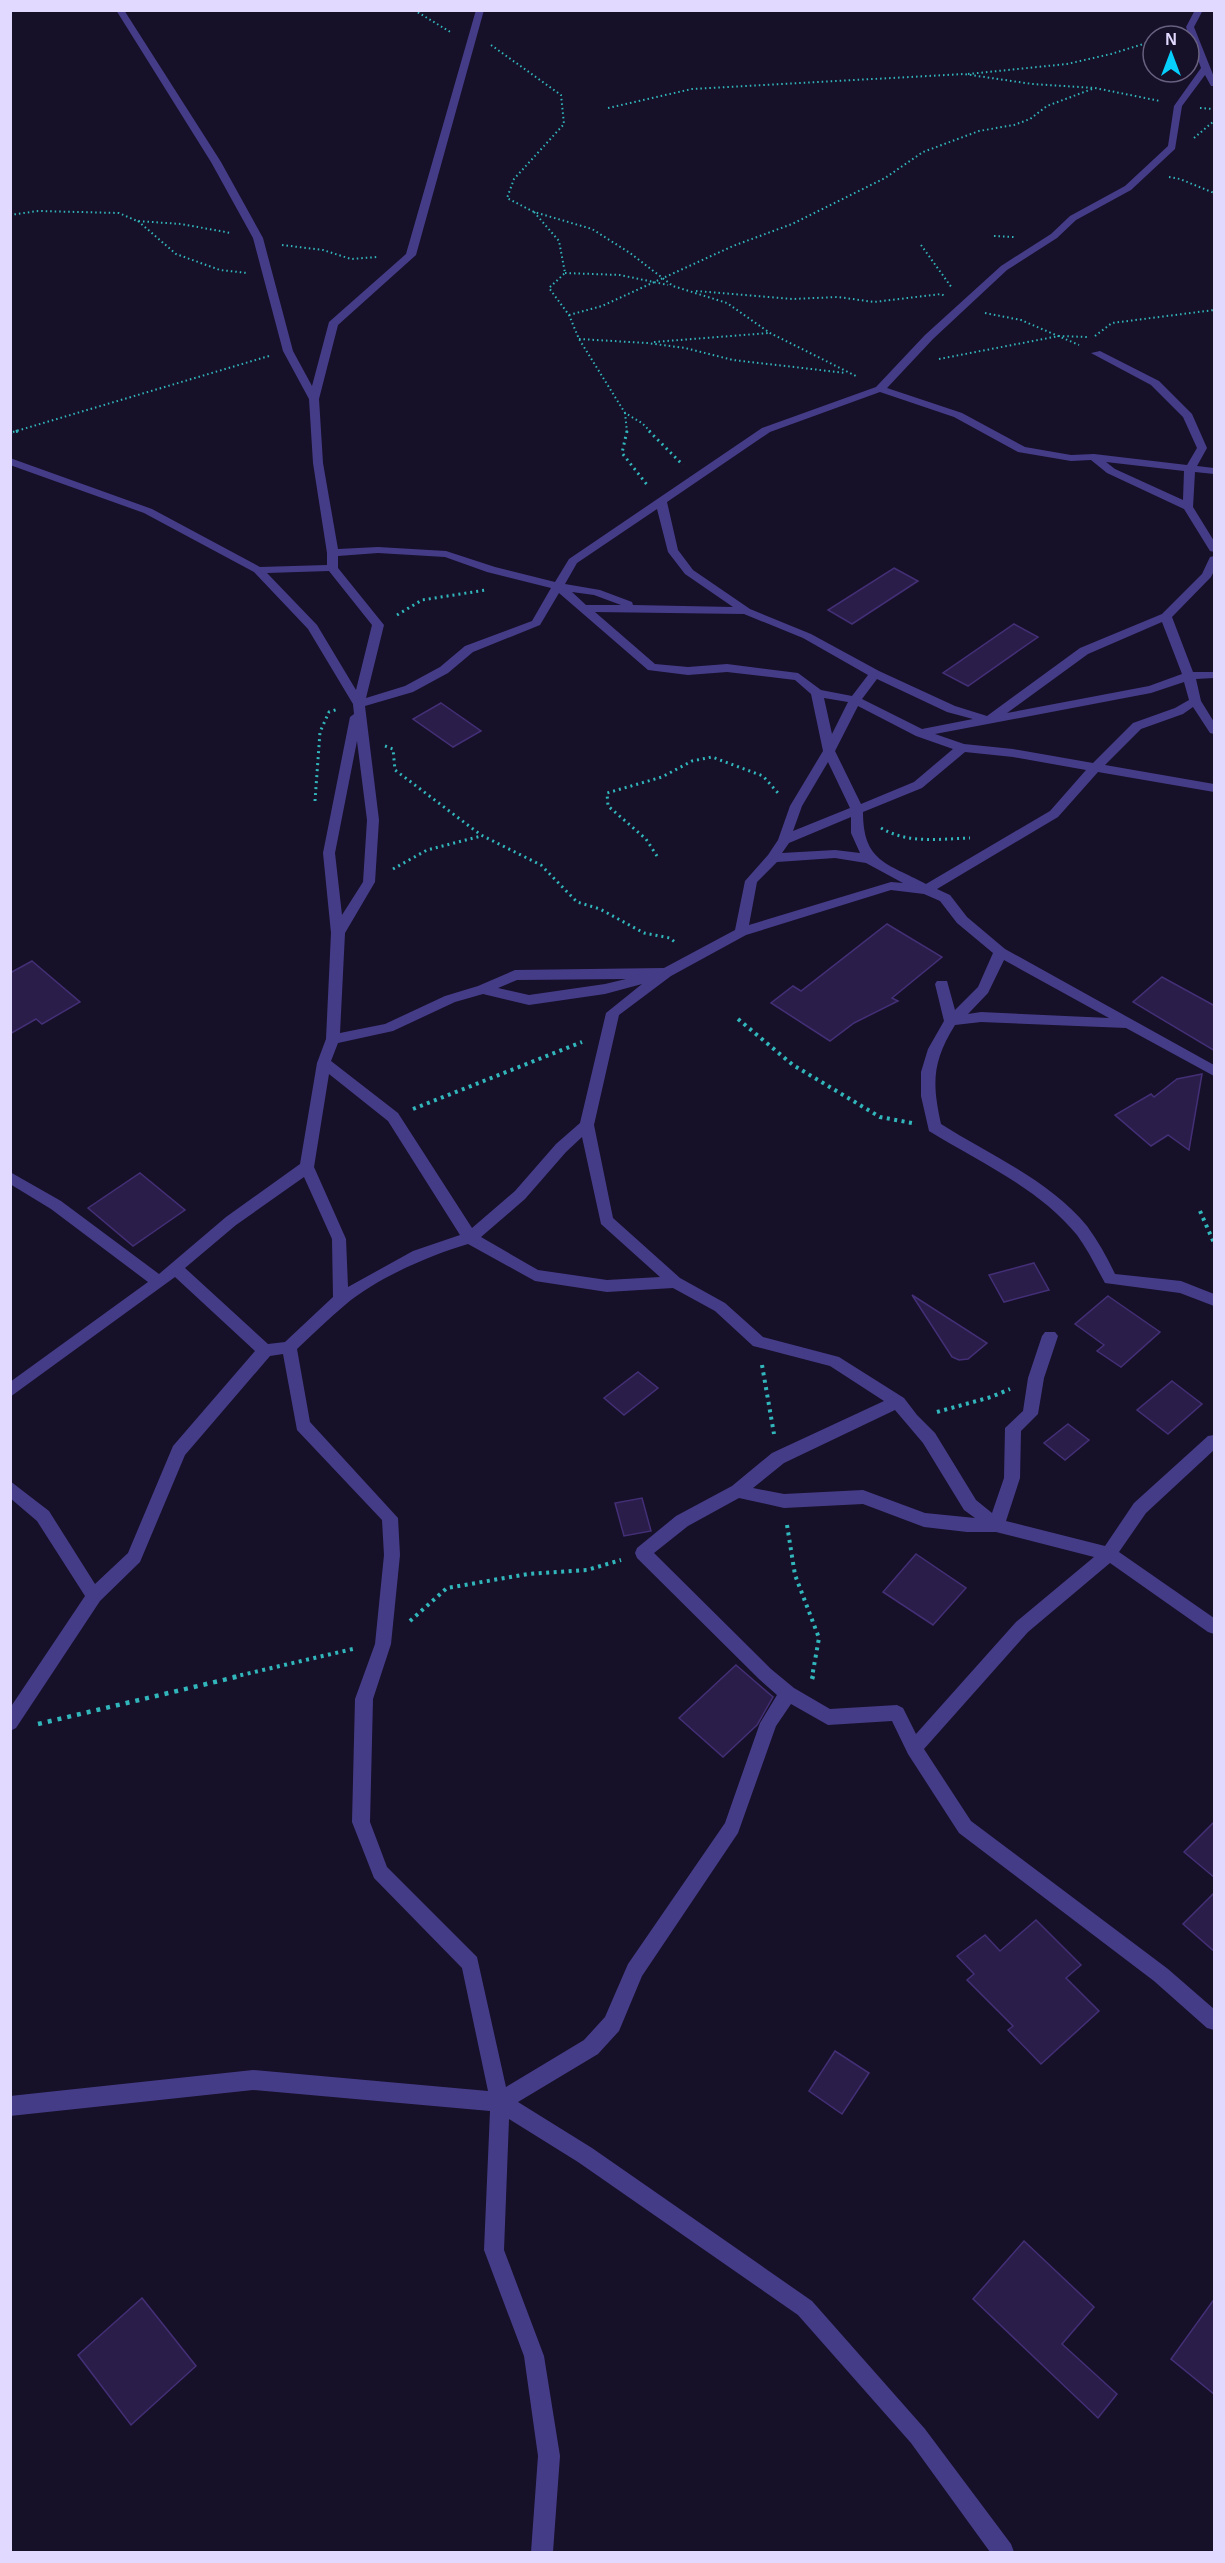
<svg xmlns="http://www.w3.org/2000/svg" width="1225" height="2563" viewBox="0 0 1225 2563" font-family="Arial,sans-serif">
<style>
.building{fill:#2a1d4a;stroke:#432f76;stroke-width:1.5}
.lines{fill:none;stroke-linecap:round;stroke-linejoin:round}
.path-far3{stroke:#31b7bb;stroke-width:2;stroke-dasharray:1.5 3;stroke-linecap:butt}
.path-far2{stroke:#31b7bb;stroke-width:3;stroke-dasharray:2 4;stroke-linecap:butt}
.path-far1{stroke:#31b7bb;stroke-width:4;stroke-dasharray:3 4.5;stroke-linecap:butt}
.path{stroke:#31b7bb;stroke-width:4.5;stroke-dasharray:4 6;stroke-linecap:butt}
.street{fill:#453c88;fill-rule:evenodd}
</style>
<rect width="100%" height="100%" fill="#171029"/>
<g class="building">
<polygon points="894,568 918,581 852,624 828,610"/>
<polygon points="1014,624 1038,637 968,686 943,673"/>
<polygon points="441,703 481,731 453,747 413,719"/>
<polygon points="887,924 942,957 892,998 898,1001 854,1023 830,1041 771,1003 793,986 801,991"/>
<polygon points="32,961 80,1002 42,1024 36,1019 10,1034 10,973"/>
<polygon points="1162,977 1215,1006 1215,1051 1133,1002"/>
<polygon points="1202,1074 1189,1150 1168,1135 1151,1146 1115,1115 1151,1094 1154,1097 1177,1079"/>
<polygon points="140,1173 185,1210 133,1246 88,1208"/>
<polygon points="1034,1263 1049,1290 1004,1302 989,1275"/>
<polygon points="912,1295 987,1343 968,1359 959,1360 952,1357"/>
<polygon points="1108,1296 1160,1332 1121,1367 1097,1351 1104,1345 1075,1324"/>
<polygon points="638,1372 658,1388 624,1415 604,1398"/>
<polygon points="1172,1381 1202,1404 1168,1434 1137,1410"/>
<polygon points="1068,1424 1089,1440 1065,1460 1044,1443"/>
<polygon points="642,1498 651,1531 624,1536 615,1503"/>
<polygon points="916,1554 966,1588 933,1625 883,1592"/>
<polygon points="736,1665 773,1697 757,1725 723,1757 679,1718"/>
<polygon points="1215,1821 1215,1878 1184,1852"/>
<polygon points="1215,1892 1215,1952 1183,1924"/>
<polygon points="1036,1920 1081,1965 1066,1978 1099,2011 1041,2064 1008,2030 1013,2026 967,1980 974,1974 957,1956 985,1935 1000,1951"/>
<polygon points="835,2051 869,2073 842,2114 809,2091"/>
<polygon points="1024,2241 1094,2307 1062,2344 1117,2394 1098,2418 973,2299"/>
<polygon points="142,2298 196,2366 131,2425 78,2355"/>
<polygon points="1215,2298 1215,2395 1171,2359"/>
</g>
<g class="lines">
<g class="path-far3">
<polyline points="414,10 452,33"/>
<polyline points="491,45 561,95 564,124 514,179 507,198 534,212 592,229 630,253 673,286 727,303 770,333 858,377"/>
<polyline points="968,74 1067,64 1111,54 1153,41"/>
<polyline points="608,108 692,89 964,74 1032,84 1095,88 1160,101"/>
<polyline points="1200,108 1214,109"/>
<polyline points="1194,138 1214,121"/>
<polyline points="1169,177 1180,179 1214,193"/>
<polyline points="534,212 559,241 565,273 549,288 569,315 579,339 625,413"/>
<polyline points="10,215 38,211 119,213 137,221 181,224 231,233"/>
<polyline points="138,221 176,254 220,270 247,273"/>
<polyline points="994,236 1014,237"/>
<polyline points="282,245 323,250 351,259 377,257"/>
<polyline points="921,245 952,288"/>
<polyline points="565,273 620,275 668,285"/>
<polyline points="696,291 792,299 838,297 874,302 941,294 945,296"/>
<polyline points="985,313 1021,320 1079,345"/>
<polyline points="569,315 602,306 733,246 792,224 885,178 923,152 979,131 1014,125 1030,119 1047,106 1092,89"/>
<polyline points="1095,336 1112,323 1214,310"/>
<polyline points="579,339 647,343 685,348 733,360 846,373"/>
<polyline points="654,342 769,333"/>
<polyline points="939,359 1059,336 1088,337"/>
<polyline points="13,432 269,356"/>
<polyline points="627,432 625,413 642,423 651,432"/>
</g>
<g class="path-far2">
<polyline points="627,431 622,453 648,486"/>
<polyline points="649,431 683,465"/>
<polyline points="10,433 18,431"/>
<polyline points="397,615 422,600 486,590"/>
<polyline points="385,746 393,749 395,770 481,835 541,865 577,902 600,909 644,933 670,938 676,943"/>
<polyline points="315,801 320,732 329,712 338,709"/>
<path d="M881 828C908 844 939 839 970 838"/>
<polyline points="657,856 646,839 608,806 607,793 662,777 692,761 712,757 763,776 779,794"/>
<polyline points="393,869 427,850 481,836"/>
</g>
<g class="path-far1">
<polyline points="738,1019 793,1065 880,1117 912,1123"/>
<polyline points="413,1109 582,1042"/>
<polyline points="1200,1211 1214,1243"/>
<polyline points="762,1365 774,1434"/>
<polyline points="937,1412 991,1397 1010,1389"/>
<polyline points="787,1525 795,1575 819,1638 812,1677"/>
<polyline points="410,1621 447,1588 528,1574 587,1570 621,1560"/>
<polyline points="233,1677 357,1648"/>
</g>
<g class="path">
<polyline points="812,1679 813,1676"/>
<polyline points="38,1724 240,1676"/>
</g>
<path class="street" d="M116 10H124L221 162 263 238 293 351 312 386 329 322 406 254 476 10H484L416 255 338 325 319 399 323 463 338 549 378 547 446 551 495 567 555 582 569 559 762 428 876 387 925 335 1001 266 1051 234 1070 216 1125 186 1168 146 1174 106 1201 68 1186 27 1195 10H1203L1194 27 1214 77V86H1211L1205 75 1182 106 1175 149 1131 190 1076 220 1057 238 1007 270 933 339 887 388 962 413 1025 447 1071 455 1094 454 1187 465 1197 448 1183 417 1151 385 1091 353 1100 351 1159 381 1192 414 1207 448 1197 466 1214 468V474L1195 472 1193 507 1214 541V552L1210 551 1184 509 1107 473 1091 460 1071 461 1018 452 954 417 880 392 770 432 667 502 678 550 693 570 750 609 811 634 879 671 955 706 987 716 1080 648 1162 614 1202 574 1210 557 1214 556V571L1211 577 1172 617 1193 672H1214V678L1196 679 1201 701 1214 722V734L1210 733 1193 707 1183 714 1141 729 1105 765 1214 784V792L1098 772 1058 817 937 889 950 895 967 917 1005 949 1214 1065V1076L1126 1028 981 1022 955 1025C932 1062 932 1083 941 1124 990 1155 1049 1180 1087 1226 1098 1241 1107 1257 1115 1274L1181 1281 1214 1294V1306L1180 1293 1105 1283C1096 1267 1088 1250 1077 1235 1039 1188 979 1162 929 1131L921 1096V1072L928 1049 944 1021 935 984 937 981H947L955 1010 978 987 993 953 957 923 940 901 924 894 891 890 746 935 671 976 619 1015 594 1125 613 1218 680 1278 725 1303 763 1337 839 1357 904 1398 917 1415 935 1433 976 1500 992 1513 1004 1478 1005 1428 1023 1411 1028 1378 1042 1336 1045 1332H1055L1058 1336 1044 1378 1038 1414 1021 1431 1020 1478 1006 1521 1105 1546 1134 1503 1208 1436 1214 1435V1450L1146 1513 1119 1552 1214 1618V1634L1208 1632 1110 1563 1028 1632 924 1749 971 1821 1168 1969 1214 2009V2030L1207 2028 1154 1981 959 1833 908 1754 892 1721 828 1725 791 1704 776 1726 738 1833 642 1976 619 2031 598 2054 518 2102 592 2148 812 2301 925 2429 1011 2544 1014 2552H990L911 2443 798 2315 578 2162 509 2119 504 2250 544 2356 560 2456 553 2552H531L538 2456 524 2356 484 2250 490 2111 253 2090 10 2116V2096L253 2070 488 2091 462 1968 374 1878 352 1822 355 1699 375 1644 384 1555 382 1520 297 1430 283 1354 270 1356 185 1455 140 1562 100 1601 16 1728 10 1731V1708L85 1596 37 1521 10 1498V1481L49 1511 95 1584 128 1553 173 1446 255 1351 175 1277 10 1397V1382L148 1282 51 1209 10 1184V1172L61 1201 159 1274 226 1217 300 1164 317 1063 326 1039 331 933 323 853 350 717 354 714 353 704 308 629 254 572 144 513 10 465V458L152 509 260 567 327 565V553L313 463 309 399 283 351 253 238 211 162ZM1106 462 1184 471 1183 500 1115 469ZM657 509 668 552 685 574 733 607 633 605 632 602 600 590 565 584 577 563ZM378 553 445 557 487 572 551 588 532 621 465 646 440 667 405 686 366 698 384 625 338 568V556ZM329 571 372 625 356 690 317 625 267 573ZM572 592 594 595 621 605H586ZM559 593 648 670 688 675 727 672 795 680 811 694 823 751 790 806 778 840 768 855 745 881 735 930 664 968 515 970 478 986 445 996 385 1024 340 1033 345 933 375 882 379 820 365 706 413 692 448 673 473 652 540 625ZM595 612 744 614 803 638 868 675 852 696 821 690 798 673 727 664 688 667 655 664ZM1162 622 1182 674 1149 686 1007 713 1088 654ZM877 679 947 712 973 719 922 729 862 699ZM1184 682 1189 700 1175 708 1133 723 1093 763 1013 749 964 744 935 734 1151 693ZM824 698 848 702 832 734ZM858 706 916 736 953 749 914 782 861 804 835 751ZM357 741 367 820 363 882 342 915 335 853ZM965 752 1013 757 1086 770 1050 811 926 884C887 863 863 862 863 812L922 788ZM828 762 850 808 793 831 802 806ZM851 817V833L860 853 835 850 782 853 789 843ZM835 858 866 863 903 883 891 882 749 925 757 882 777 862ZM1004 960 1109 1018 981 1012 968 1014 988 993ZM626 979 605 984 529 995 498 988 517 980ZM642 984 606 1013 580 1123 556 1144 515 1191 472 1228 398 1113 331 1061 338 1043 393 1031 455 1002 483 994 529 1005 605 994ZM329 1074 388 1121 460 1235 413 1251 348 1287 346 1239 314 1167ZM582 1137 601 1224 660 1277 607 1280 538 1270 481 1237 525 1199 566 1152ZM304 1177 332 1239 333 1297 285 1342 268 1344 185 1268 236 1225ZM468 1244 535 1281 607 1292 673 1288 715 1311 753 1346 830 1366 884 1401 772 1453 732 1486 676 1516 637 1548 635 1553 637 1558 759 1679 777 1695 760 1723 725 1823 628 1964 605 2017 584 2040 506 2087 477 1957 387 1867 370 1822 373 1699 391 1644 400 1555 398 1518 310 1422 297 1349C313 1334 328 1319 345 1305 375 1279 430 1255 468 1244ZM895 1410 923 1443 964 1510 975 1518 925 1513 863 1490 784 1494 753 1488 784 1463ZM739 1498 784 1508 863 1504 924 1527 967 1532H996L1094 1557 1016 1622 916 1734 903 1708 897 1705 830 1709 794 1688 771 1669 654 1553 688 1526Z"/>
</g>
<rect width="1225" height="2563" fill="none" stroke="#e1d9ff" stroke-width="24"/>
<g transform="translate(1171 54)"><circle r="28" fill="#171029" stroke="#68607f" stroke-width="1.5"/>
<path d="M0-4.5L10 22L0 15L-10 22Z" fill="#06cffe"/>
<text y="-9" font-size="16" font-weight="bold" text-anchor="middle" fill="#e1d9ff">N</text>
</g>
</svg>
